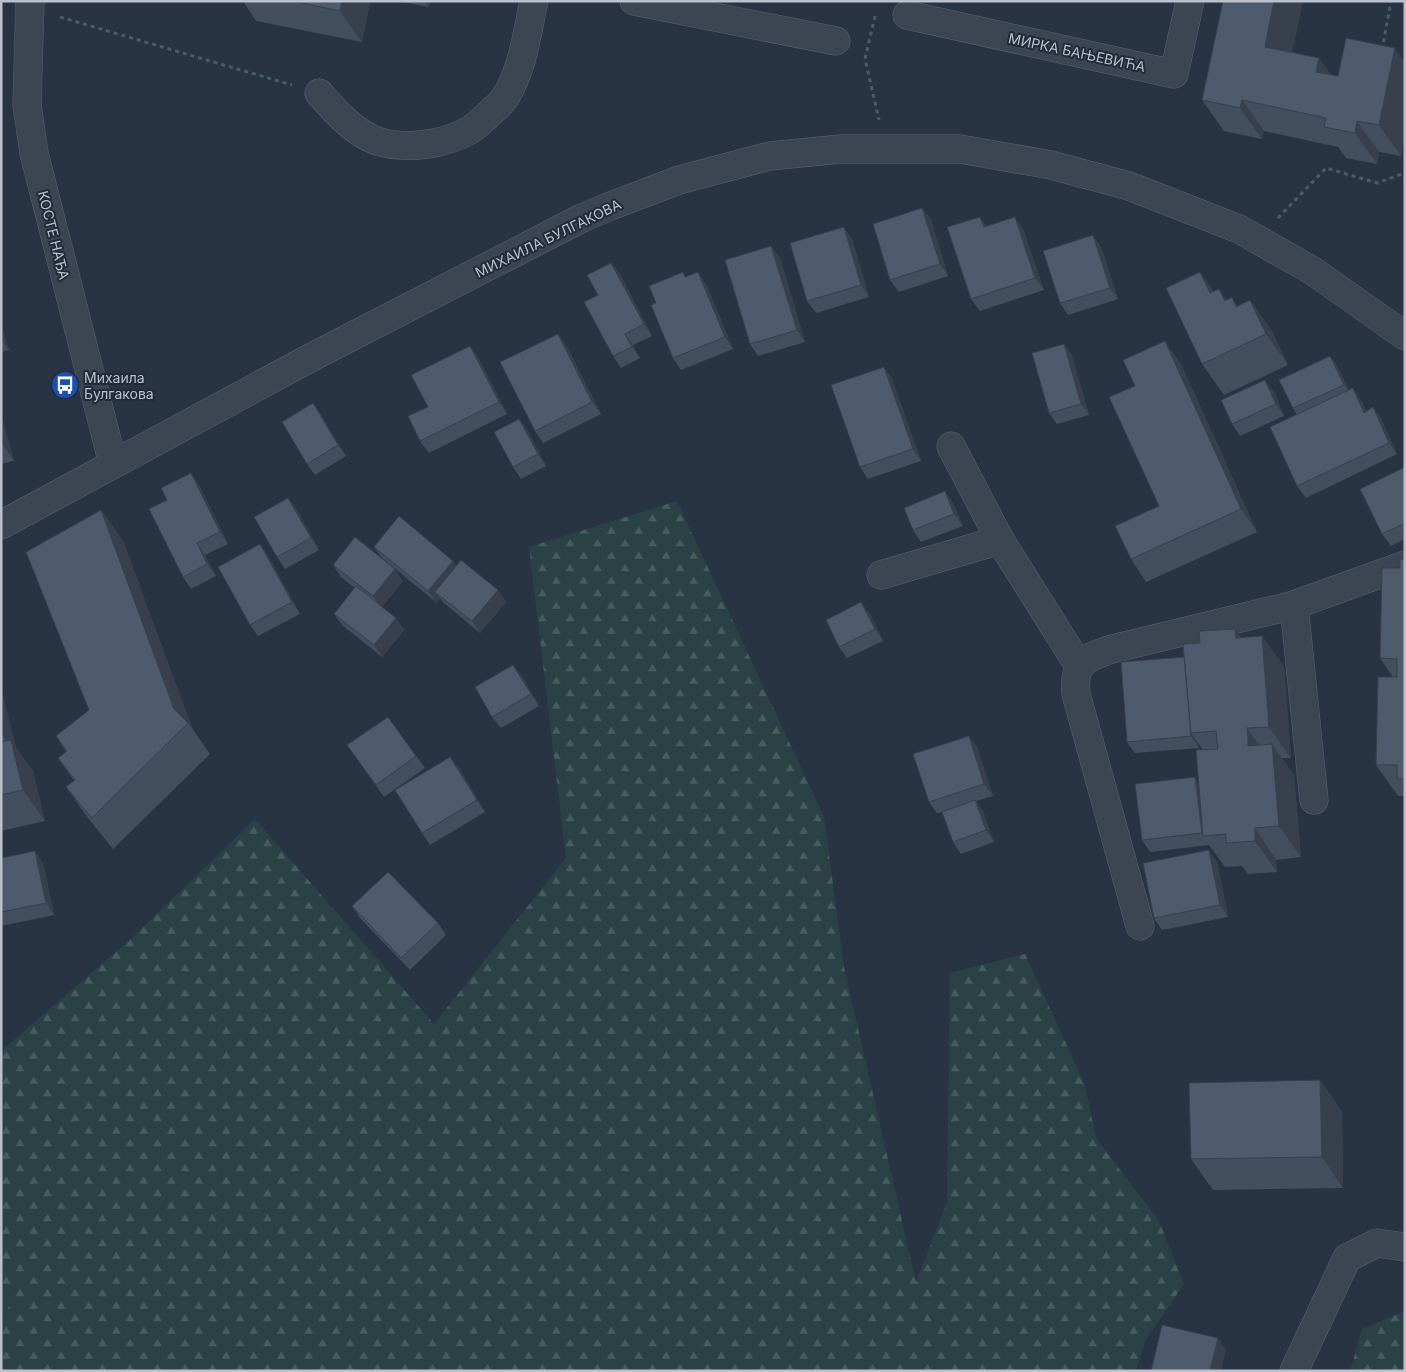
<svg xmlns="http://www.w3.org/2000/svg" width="1406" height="1372" viewBox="0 0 1406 1372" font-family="Inter,sans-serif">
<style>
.grass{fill:#2a4245}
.forest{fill:url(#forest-firs)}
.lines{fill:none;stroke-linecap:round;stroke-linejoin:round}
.minor-casing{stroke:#5b6471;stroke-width:29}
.path{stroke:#485f61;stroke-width:3;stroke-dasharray:4 4;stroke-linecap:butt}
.minor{stroke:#3c4653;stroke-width:28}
.wall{fill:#434e5e}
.shaded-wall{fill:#37404c}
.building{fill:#4e5b6d;stroke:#37404c}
.labels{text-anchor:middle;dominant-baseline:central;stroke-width:4;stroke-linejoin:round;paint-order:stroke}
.street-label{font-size:14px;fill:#bac1cd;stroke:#212b39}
.poi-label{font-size:14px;fill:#bac1cd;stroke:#212b39;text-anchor:start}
</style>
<defs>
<pattern id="forest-firs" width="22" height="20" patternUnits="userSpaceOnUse" patternTransform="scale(1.25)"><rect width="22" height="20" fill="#2a4245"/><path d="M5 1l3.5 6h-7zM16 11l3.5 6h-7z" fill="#475c5f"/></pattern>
</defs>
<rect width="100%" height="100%" fill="#283444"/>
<polygon class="grass" points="1,1281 12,1299 1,1323"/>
<g class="forest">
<polygon points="677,501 824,817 844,967 916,1282 947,1202 950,973 1025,954 1085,1085 1096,1138 1159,1221 1184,1284 1145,1341 1136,1371 1,1371 1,1323 12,1299 1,1281 1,1051 131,939 255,819 434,1024 566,858 529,547"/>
<polygon points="1405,1311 1405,1371 1350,1371 1362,1329"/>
</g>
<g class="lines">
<g class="minor-casing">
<g id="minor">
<polyline points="30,1 27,105 34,153 113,464"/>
<polyline points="634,1 836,41"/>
<polyline points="907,15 1174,74 1190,1"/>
<path d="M319 93C335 111 353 132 377 141 406 150 444 145 470 130 478 125 486 117 493 110 498 106 503 101 506 96 523 68 527 33 534 1"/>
<polyline points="951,446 1000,540 1079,666"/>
<polyline points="1,525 312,357 582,218 608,207 679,180 770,156 841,149 960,149 1051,165 1129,186 1239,229 1313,271 1405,336"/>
<polyline points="881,575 1000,540"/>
<polyline points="1294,605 1314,800"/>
<path d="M1140 926 1076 694C1073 662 1085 658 1112 649L1294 605 1405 565"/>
<polyline points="1294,1371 1347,1258 1377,1243 1405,1247"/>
</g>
</g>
<g class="path">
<polyline points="875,16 865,59 879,120"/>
<polyline points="60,17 292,85"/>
<polyline points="1382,50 1391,1"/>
<polyline points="1278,218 1326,168 1377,183 1405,173"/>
</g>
<use href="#minor" class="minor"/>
</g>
<g class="wall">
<polygon points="243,1 370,1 362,42 256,21"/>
<polygon points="398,1 430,1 429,7"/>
<polygon points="1223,1 1303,1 1292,52 1319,58 1331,75 1338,76 1405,63 1405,136 1401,156 1379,152 1377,164 1346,158 1338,147 1264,131 1262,139 1224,131 1202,100"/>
<polygon points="922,208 931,220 948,276 899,292 890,280"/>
<polygon points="987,226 1023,229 1044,290 980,311 971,299"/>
<polygon points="852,239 869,297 816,313 807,301"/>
<polygon points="771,246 780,258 805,342 758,356 750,344"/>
<polygon points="1101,247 1118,299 1068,315 1060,303"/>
<polygon points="611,263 620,274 652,336 633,345 640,358 621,368 613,356 598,295"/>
<polygon points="686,277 706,284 733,349 681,370 673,358 656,303"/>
<polygon points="1213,291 1238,306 1250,300 1272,331 1288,365 1224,395 1202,364"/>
<polygon points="1,325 9,350 1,352"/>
<polygon points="1064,344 1072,356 1089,415 1057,424 1049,413"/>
<polygon points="566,345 601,414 543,443 535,431"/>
<polygon points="1330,356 1338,368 1349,390 1361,400 1366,411 1373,407 1381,419 1397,454 1306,498 1297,486 1297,415 1293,408"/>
<polygon points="478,357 507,414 429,453 420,441 428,407"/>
<polygon points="1181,364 1257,532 1146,582 1131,559 1159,506 1135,386"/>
<polygon points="892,379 921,461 868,479 860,467"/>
<polygon points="1274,392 1284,416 1240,436 1232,424"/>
<polygon points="313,403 321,415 346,456 315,475 307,464"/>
<polygon points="1,415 14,461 1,464"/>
<polygon points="519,419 527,430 546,466 521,479 513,467"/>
<polygon points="1405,467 1405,539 1391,546 1382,534"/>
<polygon points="191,473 199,485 228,544 205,555 216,576 191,589 183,577 167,500"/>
<polygon points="288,498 297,510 319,550 285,569 277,557"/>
<polygon points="953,503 963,526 921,542 913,530"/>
<polygon points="101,510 123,541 192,728 210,754 113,849 88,818 66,787 74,781 58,758 66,752 56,736 89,710"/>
<polygon points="260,544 268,556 300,614 258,636 250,625"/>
<polygon points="374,547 453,561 456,566 506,602 480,633 444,603 440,598 437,603 382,558"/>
<polygon points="1405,559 1405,796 1398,796 1376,765 1393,677 1380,658 1400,568"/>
<polygon points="333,565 403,581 382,607 396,618 404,630 382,657 342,625 334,614 355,588 341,577"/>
<polygon points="870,614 883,641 847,658 839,647"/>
<polygon points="1262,636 1284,667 1291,758 1282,758 1294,776 1301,857 1276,860 1277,872 1248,874 1242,866 1225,867 1209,845 1150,852 1142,840 1199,782 1203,750 1199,744 1199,748 1135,753 1127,742 1184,657 1200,643"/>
<polygon points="522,676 539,706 501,728 492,717"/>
<polygon points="1,688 16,748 33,771 45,821 1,831"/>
<polygon points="388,717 425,768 384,797 347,745"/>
<polygon points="969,736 977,747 993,796 976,801 983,811 994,842 961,854 953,842 942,812 937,813 929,802"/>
<polygon points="459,768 485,812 430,845 422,833"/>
<polygon points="1,858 43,863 54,915 1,926"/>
<polygon points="1217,862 1228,917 1162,930 1154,918"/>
<polygon points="352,906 438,923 446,935 410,970 360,918"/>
<polygon points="1320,1080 1342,1112 1343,1188 1213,1190 1191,1159"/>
</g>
<g class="shaded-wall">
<polygon points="342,1 370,1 362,42 340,11"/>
<polygon points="424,1 430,1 429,7"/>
<polygon points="1274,1 1303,1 1287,78 1265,47"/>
<polygon points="1395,48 1405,63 1405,136 1401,156 1379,125"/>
<polygon points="1319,58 1341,89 1316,72"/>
<polygon points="1242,100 1264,131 1262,139 1240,108"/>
<polygon points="1357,121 1379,152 1377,164 1355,133"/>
<polygon points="922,208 931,220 948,276 940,264"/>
<polygon points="980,217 988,228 984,227"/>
<polygon points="1015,217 1023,229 1044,290 1035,278"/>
<polygon points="844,227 852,239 869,297 861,285"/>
<polygon points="1093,235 1101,247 1118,299 1110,288"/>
<polygon points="771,246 780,258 805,342 797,330"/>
<polygon points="611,263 620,274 652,336 644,324"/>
<polygon points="698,272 706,284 733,349 725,337"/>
<polygon points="1200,272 1222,303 1210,293"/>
<polygon points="1219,289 1241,320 1225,301"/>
<polygon points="1250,300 1272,331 1288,365 1266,334"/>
<polygon points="1,325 9,350 1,340"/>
<polygon points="558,334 566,345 601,414 592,402"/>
<polygon points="625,334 633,345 640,358 632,347"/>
<polygon points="1165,341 1181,364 1257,532 1241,509"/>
<polygon points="1064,344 1072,356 1089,415 1081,404"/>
<polygon points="470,346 478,357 507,414 499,402"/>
<polygon points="1330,356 1338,368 1352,396 1344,385"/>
<polygon points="884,367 892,379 921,461 913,449"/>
<polygon points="1265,380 1274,392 1284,416 1276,404"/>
<polygon points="1353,388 1361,400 1372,424 1364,413"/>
<polygon points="313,403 321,415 346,456 338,445"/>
<polygon points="1373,407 1381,419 1397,454 1389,443"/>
<polygon points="1,415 14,461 1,442"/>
<polygon points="519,419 527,430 546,466 538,454"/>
<polygon points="191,473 199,485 228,544 220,532"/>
<polygon points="945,491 953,503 963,526 954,514"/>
<polygon points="288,498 297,510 319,550 311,538"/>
<polygon points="101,510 123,541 192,728 188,723 174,709"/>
<polygon points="197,543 205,555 216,576 207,564"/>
<polygon points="260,544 268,556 300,614 292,602"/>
<polygon points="453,561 461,573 435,592 440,598 437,603 428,591"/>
<polygon points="395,569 403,581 381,608 373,596"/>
<polygon points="498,590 506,602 480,633 472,621"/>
<polygon points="861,602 870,614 883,641 875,629"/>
<polygon points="396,618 404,630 382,657 374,645"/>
<polygon points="1235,629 1257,660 1236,638"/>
<polygon points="1262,636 1284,667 1291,758 1269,727"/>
<polygon points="513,665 522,676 539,706 531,694"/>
<polygon points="1,688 16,748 33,771 45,821 23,790 13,751 1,733"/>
<polygon points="1247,728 1269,759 1248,746"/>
<polygon points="1191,733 1199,744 1199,748 1191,736"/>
<polygon points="969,736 977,747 993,796 984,784"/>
<polygon points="1272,744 1294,776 1301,857 1279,826"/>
<polygon points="450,757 459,768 485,812 477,800"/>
<polygon points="1195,777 1203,789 1204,836 1202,833"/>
<polygon points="975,800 983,811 994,842 986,830"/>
<polygon points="1255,828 1276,860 1277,872 1255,841"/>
<polygon points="1209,850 1217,862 1228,917 1220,905"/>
<polygon points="35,851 43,863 54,915 46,903"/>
<polygon points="1320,1080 1342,1112 1343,1188 1322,1157"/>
<polygon points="1218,1338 1226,1350 1221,1371 1210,1371"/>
</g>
<g class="building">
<polygon points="292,1 342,1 340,11"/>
<polygon points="1223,1 1274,1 1265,47 1319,58 1316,72 1338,76 1346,38 1395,48 1379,125 1357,121 1355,133 1324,127 1326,118 1242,100 1240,108 1202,100"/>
<polygon points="922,208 940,264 890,280 873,224"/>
<polygon points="980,217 984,227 1015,217 1035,278 971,299 947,227"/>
<polygon points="844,227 861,285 807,301 790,243"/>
<polygon points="1093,235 1110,288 1060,303 1043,251"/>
<polygon points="771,246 797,330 750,344 725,260"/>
<polygon points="611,263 644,324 625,334 632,347 613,356 584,302 598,295 587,275"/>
<polygon points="683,272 685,277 698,272 725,337 673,358 651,305 656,303 649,286"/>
<polygon points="1200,272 1210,293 1219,289 1225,301 1232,297 1236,307 1250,300 1266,334 1202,364 1166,288"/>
<polygon points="558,334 592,402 535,431 500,362"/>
<polygon points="1165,341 1241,509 1131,559 1115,526 1159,506 1109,397 1135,386 1123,360"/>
<polygon points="1064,344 1081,404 1049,413 1032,353"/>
<polygon points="470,346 499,402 420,441 408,416 428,407 411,375"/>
<polygon points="1330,356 1344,385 1293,408 1279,380"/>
<polygon points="884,367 913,449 860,467 831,385"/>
<polygon points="1265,380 1276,404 1232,424 1221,400"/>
<polygon points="1353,388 1364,413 1373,407 1389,443 1297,486 1270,427"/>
<polygon points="313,403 338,445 307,464 282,422"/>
<polygon points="519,419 538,454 513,467 494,432"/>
<polygon points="1405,467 1405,523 1382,534 1360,489"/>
<polygon points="191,473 220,532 197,543 207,564 183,577 149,509 167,500 161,488"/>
<polygon points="945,491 954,514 913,530 904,508"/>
<polygon points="288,498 311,538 277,557 254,517"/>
<polygon points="101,510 174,709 188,723 92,818 66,787 75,780 58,758 67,751 56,736 89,710 26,552"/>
<polygon points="399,516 453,561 428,591 374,547"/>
<polygon points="355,537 395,569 373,596 333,565"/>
<polygon points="260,544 292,602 250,625 218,567"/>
<polygon points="1400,559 1405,559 1405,779 1397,779 1397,765 1376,765 1378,677 1397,677 1397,659 1380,658 1382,568 1400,568"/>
<polygon points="461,560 498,590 472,621 435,592"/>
<polygon points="356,586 396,618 374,645 334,614"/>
<polygon points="861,602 875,629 839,647 826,620"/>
<polygon points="1235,629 1236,638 1262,636 1269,727 1247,728 1248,738 1248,746 1272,744 1279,826 1255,828 1255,841 1226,843 1226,834 1203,836 1196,750 1218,749 1216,731 1191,733 1183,644 1200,643 1199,631"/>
<polygon points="1184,657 1191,736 1127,742 1121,662"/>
<polygon points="513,665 531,694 492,717 475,687"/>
<polygon points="388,717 416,756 376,785 347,745"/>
<polygon points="969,736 984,784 929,802 913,754"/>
<polygon points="11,740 23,790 1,795 1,742"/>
<polygon points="450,757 477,800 422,833 395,790"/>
<polygon points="1195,777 1202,833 1142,840 1135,784"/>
<polygon points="975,800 986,830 953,842 942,812"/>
<polygon points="1209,850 1220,905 1154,918 1143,863"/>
<polygon points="35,851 46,903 1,912 1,858"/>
<polygon points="388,872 438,923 401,958 352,906"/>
<polygon points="1320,1080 1322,1157 1191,1159 1189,1083"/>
<polygon points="1162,1325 1218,1338 1210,1371 1151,1371"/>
</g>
<defs>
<g id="bus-disc" transform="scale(1.4375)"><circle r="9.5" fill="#1a4fb4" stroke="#212b39"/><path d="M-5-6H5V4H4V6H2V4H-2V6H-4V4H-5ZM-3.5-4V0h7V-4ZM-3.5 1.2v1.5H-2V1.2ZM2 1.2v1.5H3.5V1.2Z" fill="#fff"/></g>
</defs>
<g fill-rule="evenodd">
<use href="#bus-disc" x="65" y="385"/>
</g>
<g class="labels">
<g class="street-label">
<text transform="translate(1077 52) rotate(12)">МИРКА БАЊЕВИЋА</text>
<text transform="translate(54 235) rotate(76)">КОСТЕ НАЂА</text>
<text transform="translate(548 238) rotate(-26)">МИХАИЛА БУЛГАКОВА</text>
</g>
<g class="poi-label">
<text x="84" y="377">Михаила<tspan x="84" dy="16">Булгакова</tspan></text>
</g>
</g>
<rect width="1406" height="1372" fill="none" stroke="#bac1cd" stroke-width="5"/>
</svg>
